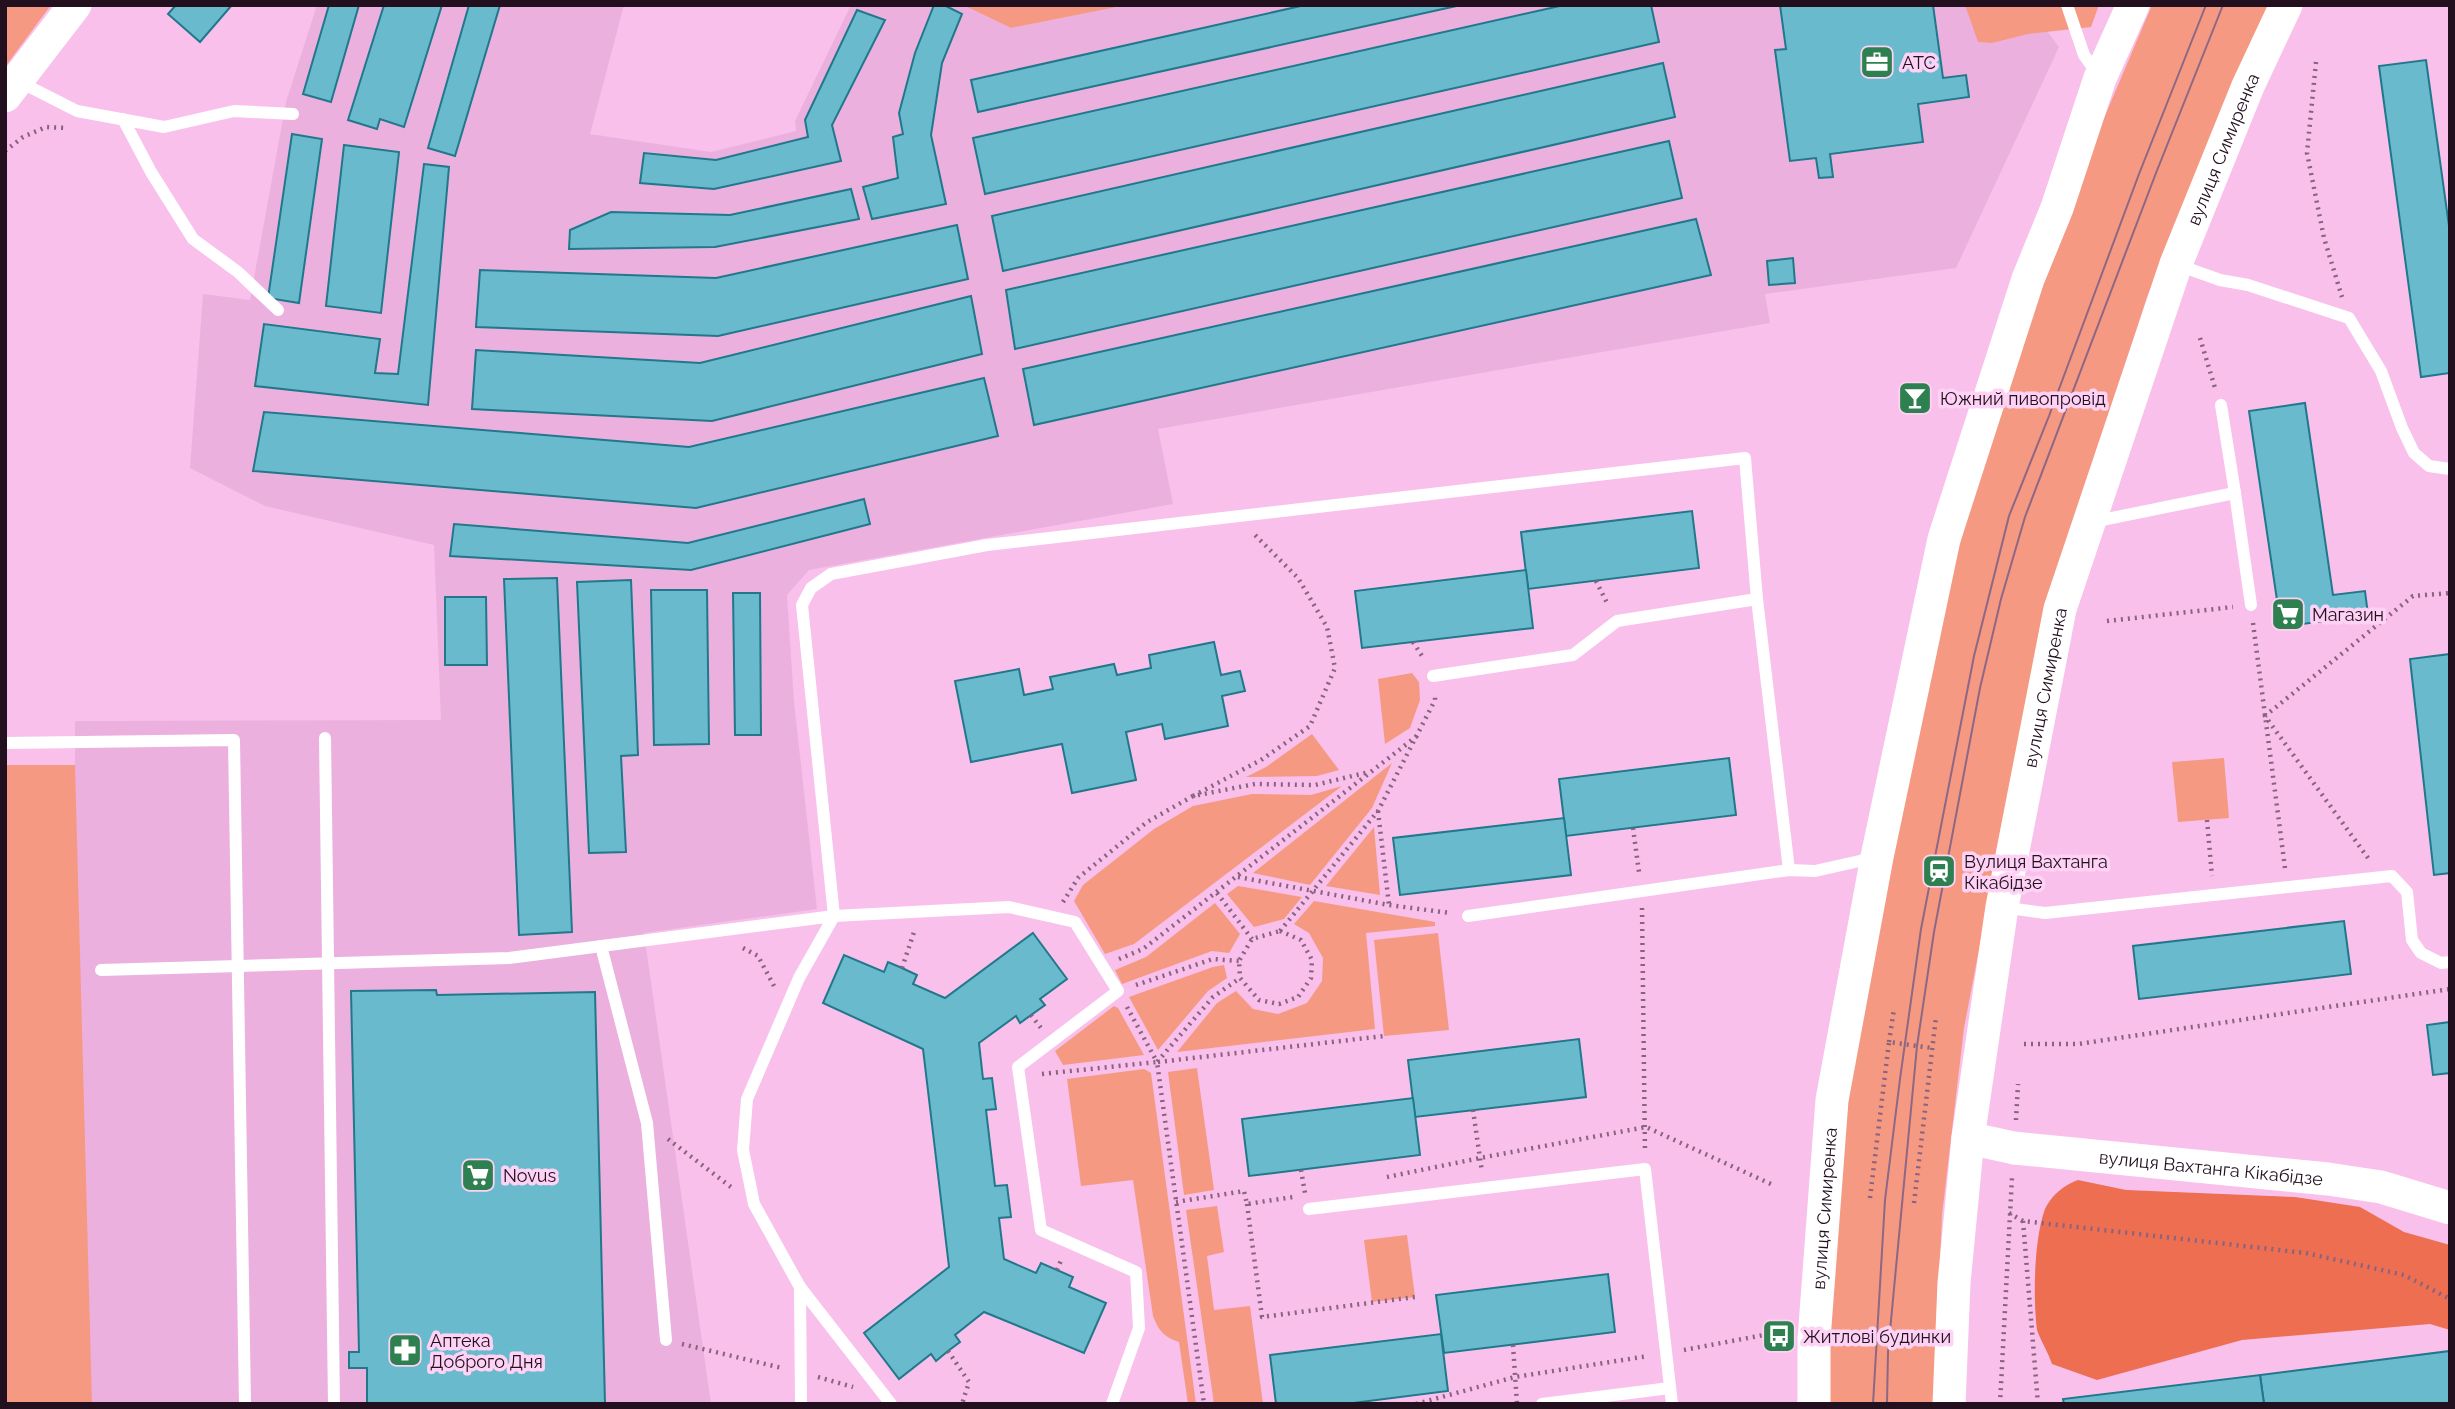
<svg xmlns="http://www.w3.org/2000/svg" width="2455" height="1409" viewBox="0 0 2455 1409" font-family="Raleway,sans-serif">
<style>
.built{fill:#ecb0df}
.green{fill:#f69982}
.forest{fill:#ed6e50}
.building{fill:#69bacd;stroke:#20788a;stroke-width:2}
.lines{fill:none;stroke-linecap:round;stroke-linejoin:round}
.path{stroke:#88637f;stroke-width:4.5;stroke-dasharray:2 5;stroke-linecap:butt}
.lane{stroke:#fff;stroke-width:12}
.secondary{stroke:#fff;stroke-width:33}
.tram{stroke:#8d6784;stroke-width:2}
.labels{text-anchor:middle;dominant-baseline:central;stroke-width:7;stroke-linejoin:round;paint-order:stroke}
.poi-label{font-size:18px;fill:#23101f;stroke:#fed2f4;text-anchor:start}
.street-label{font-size:18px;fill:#23101f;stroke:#fed2f4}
</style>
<rect width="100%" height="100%" fill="#f8c0eb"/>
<polygon class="built" points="317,5 624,5 590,134 711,152 796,131 795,121 851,5 963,5 1011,28 1127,5 2028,5 2059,47 1956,268 1765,294 1770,323 1158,429 1173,504 809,570 787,595 794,702 817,909 644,933 711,1404 5,1404 5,765 75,765 75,721 441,720 434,545 265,506 190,468 203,294 250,300 286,102"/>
<g class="green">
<polygon points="5,5 51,5 5,67"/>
<polygon points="963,5 1127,5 1011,28"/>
<polygon points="1965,5 2099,5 2091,27 2028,34 1992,43 1978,42"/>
<polygon points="2152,5 2268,5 2147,297 2041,626 1964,1028 1942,1215 1934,1404 1827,1404 1837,1208 1854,1047 1949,582 2014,357 2096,137"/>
<polygon points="1412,673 1419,682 1420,700 1410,728 1385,744 1378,679"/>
<polygon points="1312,734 1339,770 1317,776 1246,777 1266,767"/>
<polygon points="2224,758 2229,818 2178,822 2172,762"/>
<polygon points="1392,763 1372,808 1310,885 1253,873"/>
<polygon points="5,765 75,765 92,1404 5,1404"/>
<polygon points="1342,786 1134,944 1105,954 1074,901 1083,885 1154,829 1193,806 1252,794 1311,795"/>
<polygon points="1374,827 1380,895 1326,886"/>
<polygon points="1238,886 1302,897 1284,919 1254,927 1227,894"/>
<polygon points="1314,901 1435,922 1435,926 1366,933 1375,1029 1177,1052 1217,1003 1236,991 1253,1009 1278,1014 1307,1003 1322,981 1323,958 1309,933 1294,924"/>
<polygon points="1215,903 1240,934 1229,953 1212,951 1122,984 1115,970 1146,957"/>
<polygon points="1438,933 1449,1030 1384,1036 1374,940"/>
<polygon points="1224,965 1227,978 1208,991 1158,1050 1129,997 1213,967"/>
<polygon points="1114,1006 1118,1008 1144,1055 1063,1065 1055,1051"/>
<polygon points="1197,1068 1214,1190 1184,1195 1168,1072"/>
<path d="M1144 1069 1151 1073 1196 1404H1188L1179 1342C1164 1337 1159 1331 1153 1316L1133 1180 1081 1186 1067 1079Z"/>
<polygon points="1217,1206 1224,1252 1207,1256 1214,1310 1250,1306 1263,1404 1214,1404 1186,1210"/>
<polygon points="1407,1235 1415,1297 1372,1302 1364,1240"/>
</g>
<path class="forest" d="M2078 1180 2126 1190 2295 1197 2360 1207 2404 1232 2450 1245V1330L2430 1324 2242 1340 2097 1380 2052 1364C2049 1354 2039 1337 2037 1330 2033 1298 2034 1242 2044 1212 2049 1197 2064 1185 2078 1180Z"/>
<g class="building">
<polygon points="176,5 232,5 200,42 168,14"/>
<polygon points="329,5 359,5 331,102 303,94"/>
<polygon points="384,5 442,5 404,127 380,119 377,129 348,120"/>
<polygon points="469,5 500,5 455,156 428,148"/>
<polygon points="934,5 944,5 962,14 942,63 931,135 946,204 872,219 863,187 898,178 893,137 903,134 899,113 915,53"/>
<polygon points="1305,5 1461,5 978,112 971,80"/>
<polygon points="1564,5 1651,5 1659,42 985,194 973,138"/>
<polygon points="1780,5 1933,5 1943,78 1966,75 1969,97 1918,104 1923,142 1830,154 1833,177 1819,178 1816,158 1790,161 1775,50 1786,49"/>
<polygon points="857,10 885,20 832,125 841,161 714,189 640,183 644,153 716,160 808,137 805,120"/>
<polygon points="2426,60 2450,233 2450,373 2421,377 2379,66"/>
<polygon points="1663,63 1675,117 1003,271 992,216"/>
<polygon points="292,134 322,139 299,303 268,298"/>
<polygon points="1669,141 1682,198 1015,349 1006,290"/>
<polygon points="344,145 399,152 381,313 326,306"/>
<polygon points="424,164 449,167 428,405 255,386 264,324 380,339 375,373 398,374"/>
<polygon points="851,189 859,219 715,247 569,249 570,230 611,212 730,215"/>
<polygon points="1696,219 1711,275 1034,425 1023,369"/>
<polygon points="957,225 968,279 718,336 476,327 480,270 716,278"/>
<polygon points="1793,258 1795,283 1769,285 1767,261"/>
<polygon points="971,296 982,354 712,421 472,409 476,350 700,363"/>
<polygon points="984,378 998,436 696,508 253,471 264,412 689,447"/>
<polygon points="2305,403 2333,595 2365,591 2368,615 2281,627 2249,411"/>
<polygon points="864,499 870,524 691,570 450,556 454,524 688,543"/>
<polygon points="1692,511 1699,568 1528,589 1521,532"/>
<polygon points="1526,570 1533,628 1362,648 1355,591"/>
<polygon points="557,578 572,932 519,935 504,579"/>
<polygon points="631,580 638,755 621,756 626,852 589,853 577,582"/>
<polygon points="651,590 707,590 709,744 654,745"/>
<polygon points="733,593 760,593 761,735 735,735"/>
<polygon points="445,597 486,597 487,665 445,665"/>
<polygon points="1214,642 1221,675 1240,671 1245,691 1222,696 1228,726 1165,739 1162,724 1126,732 1136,780 1072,793 1062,744 971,762 955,681 1019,669 1024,695 1053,689 1050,677 1114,664 1117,675 1151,668 1149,655"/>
<polygon points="2450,654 2450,873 2434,875 2410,659"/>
<polygon points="1729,758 1736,815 1566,836 1559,779"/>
<polygon points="1564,818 1571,875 1400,895 1393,838"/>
<polygon points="2344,921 2351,974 2139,999 2133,946"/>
<polygon points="1033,933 1067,979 1040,999 1045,1005 1020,1023 1016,1016 979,1043 983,1079 992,1078 994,1094 996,1109 986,1110 995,1186 1007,1185 1011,1217 999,1218 1004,1259 1036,1273 1041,1263 1073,1277 1069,1287 1106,1303 1084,1353 984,1312 955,1335 960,1342 948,1351 936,1361 931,1354 899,1379 864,1333 949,1267 923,1049 823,1003 844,955 884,972 888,962 902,968 917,975 913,984 945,998"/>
<polygon points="436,990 437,995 595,992 605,1404 367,1404 367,1368 349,1368 349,1352 359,1352 351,991"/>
<polygon points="2450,1022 2450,1073 2433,1075 2427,1025"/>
<polygon points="1579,1039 1586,1097 1415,1117 1408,1060"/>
<polygon points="1413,1098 1420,1155 1249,1176 1242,1119"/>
<polygon points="1608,1274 1615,1332 1444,1353 1436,1295"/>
<polygon points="1441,1334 1448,1391 1345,1404 1276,1404 1270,1355"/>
<polygon points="2450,1351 2450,1404 2264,1404 2260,1375"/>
<polygon points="2260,1375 2264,1404 2064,1404 2063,1399"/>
</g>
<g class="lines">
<g class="path">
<polyline points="2316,62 2307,153 2324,238 2342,297"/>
<polyline points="5,151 23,137 46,127 67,128"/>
<polyline points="2200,338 2215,388"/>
<polyline points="1596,581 1608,605"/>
<polyline points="2107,621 2233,607"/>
<polyline points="2253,623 2285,868"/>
<polyline points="1413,642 1424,659"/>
<polyline points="1193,796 1261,760 1310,726 1335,668 1327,627 1298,578 1254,534"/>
<polyline points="1378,811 1389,905"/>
<polyline points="2207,820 2212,876"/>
<polyline points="1633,828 1639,872"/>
<polyline points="2368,858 2265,716 2413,596 2450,593"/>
<polyline points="1238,877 1389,905 1450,913"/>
<polyline points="1217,893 1252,939"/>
<polyline points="1063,902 1078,878 1147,822 1193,796 1255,784 1315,785 1369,772"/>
<polyline points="1642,908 1645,1152"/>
<polyline points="1280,931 1378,811 1435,700 1435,694"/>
<polygon points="1280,931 1301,940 1312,960 1311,978 1298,997 1279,1004 1259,1000 1240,978 1239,961 1252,939"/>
<polyline points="743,948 758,956 774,986"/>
<polyline points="1119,959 1143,949 1417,736"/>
<polyline points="902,968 915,929"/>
<polyline points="1136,985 1213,959 1239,961"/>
<polyline points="1127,1007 1157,1062 1213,997 1240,978"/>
<polyline points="1031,1015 1041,1028"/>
<polyline points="1889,1042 1894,1009"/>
<polyline points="2024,1044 2078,1044 2450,989"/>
<polyline points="1158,1062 1384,1036"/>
<polyline points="1042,1074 1157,1062 1204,1404"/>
<polyline points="1473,1110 1482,1172"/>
<polyline points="2016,1120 2018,1084"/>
<polyline points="668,1139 731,1187"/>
<polyline points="1301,1170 1305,1193"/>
<polyline points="1387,1177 1480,1158 1646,1127 1771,1184"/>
<polyline points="1870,1198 1889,1042 1932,1048"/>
<polyline points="1176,1202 1244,1191 1247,1204 1293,1197"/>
<polyline points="1914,1203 1936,1017"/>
<polyline points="1247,1204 1262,1317 1415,1297"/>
<polyline points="2009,1213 2023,1221 2306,1253 2404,1275 2450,1299"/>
<polyline points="2023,1221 2038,1404"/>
<polyline points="1057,1270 1062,1258"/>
<polyline points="682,1344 782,1368"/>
<polyline points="1513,1345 1517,1404"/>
<polyline points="1684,1350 1769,1334"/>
<polyline points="948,1351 969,1382 962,1404"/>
<polyline points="818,1377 853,1387"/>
<polyline points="1416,1404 1515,1377 1648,1356"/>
<polyline points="2000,1404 2012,1177"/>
</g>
<g class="lane">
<polyline points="2067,5 2084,55 2098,75"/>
<polyline points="18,81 77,111 164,127 234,111 293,114"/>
<polyline points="123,119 151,172 193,239 238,272 278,310"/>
<polyline points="2178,265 2220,280 2248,285 2349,318 2381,371 2402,428 2414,453 2429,466 2450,469"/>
<polyline points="2235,493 2251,605"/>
<polyline points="2092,522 2235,493 2221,405"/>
<polyline points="1433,676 1573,655 1617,621 1757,599"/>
<polyline points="325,738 334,1404"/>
<polyline points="5,743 234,740 245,1404"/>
<polyline points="2002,907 2045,913 2392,876 2407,892 2412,940 2421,953 2441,963 2450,962"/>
<polyline points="1468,916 1789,870 1815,871 1873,858"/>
<polyline points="601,946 647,1123 666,1340"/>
<polyline points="101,970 509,958 834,916 799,978 747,1099 743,1150 754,1204 800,1287 801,1404"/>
<polyline points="1309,1209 1645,1169 1672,1404"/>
<polyline points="800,1287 891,1404"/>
<polyline points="1112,1404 1139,1328 1136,1272 1041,1230 1018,1067 1118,991 1075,922 1009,907 834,916 802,605 811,588 831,574 987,545 1745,458 1757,599 1789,870"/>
<polyline points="1542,1404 1670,1388"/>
</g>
<g class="secondary">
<polyline points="5,96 75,5"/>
<path id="s1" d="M1968 1138 2014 1148 2328 1179 2381 1187 2450 1208"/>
<path id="s2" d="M1814 1404V1339L1832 1100 1877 857 1944 539 2028 279 2057 208 2100 78 2133 5"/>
<path id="s3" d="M1949 1404 1954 1283 1968 1138 2002 907 2060 609 2176 264 2248 86 2286 5"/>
</g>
<g class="tram">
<polyline points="1873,1404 1885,1200 1900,1079 1921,929 1974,656 2009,516 2049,416 2139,174 2206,5"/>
<polyline points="1887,1404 1888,1352 1917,1046 1934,932 1980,688 2001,599 2025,517 2156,173 2223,5"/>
</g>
</g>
<defs>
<g id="office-square" transform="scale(1.75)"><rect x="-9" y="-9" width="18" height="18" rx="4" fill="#2f8050" stroke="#fed2f4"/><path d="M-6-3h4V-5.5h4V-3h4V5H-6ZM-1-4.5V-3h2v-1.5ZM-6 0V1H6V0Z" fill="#fff"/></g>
<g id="bar-square" transform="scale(1.75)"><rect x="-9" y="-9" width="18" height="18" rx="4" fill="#2f8050" stroke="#fed2f4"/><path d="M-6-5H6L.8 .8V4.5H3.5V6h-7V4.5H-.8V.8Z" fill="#fff"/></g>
<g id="supermarket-square" transform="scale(1.75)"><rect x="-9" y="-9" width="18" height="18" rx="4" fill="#2f8050" stroke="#fed2f4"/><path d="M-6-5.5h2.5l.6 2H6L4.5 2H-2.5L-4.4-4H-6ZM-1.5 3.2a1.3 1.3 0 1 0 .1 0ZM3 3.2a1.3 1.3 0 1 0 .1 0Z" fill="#fff"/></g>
<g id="station-square" transform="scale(1.75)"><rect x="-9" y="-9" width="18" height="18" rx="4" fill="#2f8050" stroke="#fed2f4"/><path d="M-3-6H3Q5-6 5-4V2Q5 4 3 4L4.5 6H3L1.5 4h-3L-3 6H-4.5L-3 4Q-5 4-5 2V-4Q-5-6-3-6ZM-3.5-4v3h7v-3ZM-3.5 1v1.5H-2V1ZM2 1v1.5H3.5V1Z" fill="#fff"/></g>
<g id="bus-square" transform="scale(1.75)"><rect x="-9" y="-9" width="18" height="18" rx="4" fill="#2f8050" stroke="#fed2f4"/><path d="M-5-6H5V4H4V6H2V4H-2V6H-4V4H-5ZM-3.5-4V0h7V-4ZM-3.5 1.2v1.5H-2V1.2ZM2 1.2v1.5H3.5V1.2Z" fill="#fff"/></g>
<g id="pharmacy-square" transform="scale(1.75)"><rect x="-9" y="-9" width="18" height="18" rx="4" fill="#2f8050" stroke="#fed2f4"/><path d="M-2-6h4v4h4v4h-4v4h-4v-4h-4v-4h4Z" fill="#fff"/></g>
</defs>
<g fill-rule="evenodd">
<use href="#office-square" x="1877" y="62"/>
<use href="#bar-square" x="1915" y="398"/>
<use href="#supermarket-square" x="2288" y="614"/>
<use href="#station-square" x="1939" y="871"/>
<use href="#supermarket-square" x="478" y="1175"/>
<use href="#bus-square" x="1779" y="1336"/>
<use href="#pharmacy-square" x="405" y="1350"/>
</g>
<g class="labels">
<g class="poi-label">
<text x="1902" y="62">АТС</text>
<text x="1940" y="398">Южний пивопровід</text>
<text x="2312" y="614">Магазин</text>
<text x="1964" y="861">Вулиця Вахтанга<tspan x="1964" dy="21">Кікабідзе</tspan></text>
<text x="503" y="1175">Novus</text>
<text x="1803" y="1336">Житлові будинки</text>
<text x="430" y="1340">Аптека<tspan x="430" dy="21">Доброго Дня</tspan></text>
</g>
<g class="street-label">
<text stroke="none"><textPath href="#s3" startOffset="1292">вулиця Симиренка</textPath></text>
<text stroke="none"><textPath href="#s3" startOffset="724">вулиця Симиренка</textPath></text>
<text stroke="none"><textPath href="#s1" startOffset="245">вулиця Вахтанга Кікабідзе</textPath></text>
<text stroke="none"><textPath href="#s2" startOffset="196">вулиця Симиренка</textPath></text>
</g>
</g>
<rect width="2455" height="1409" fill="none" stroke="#23101f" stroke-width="14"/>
</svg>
